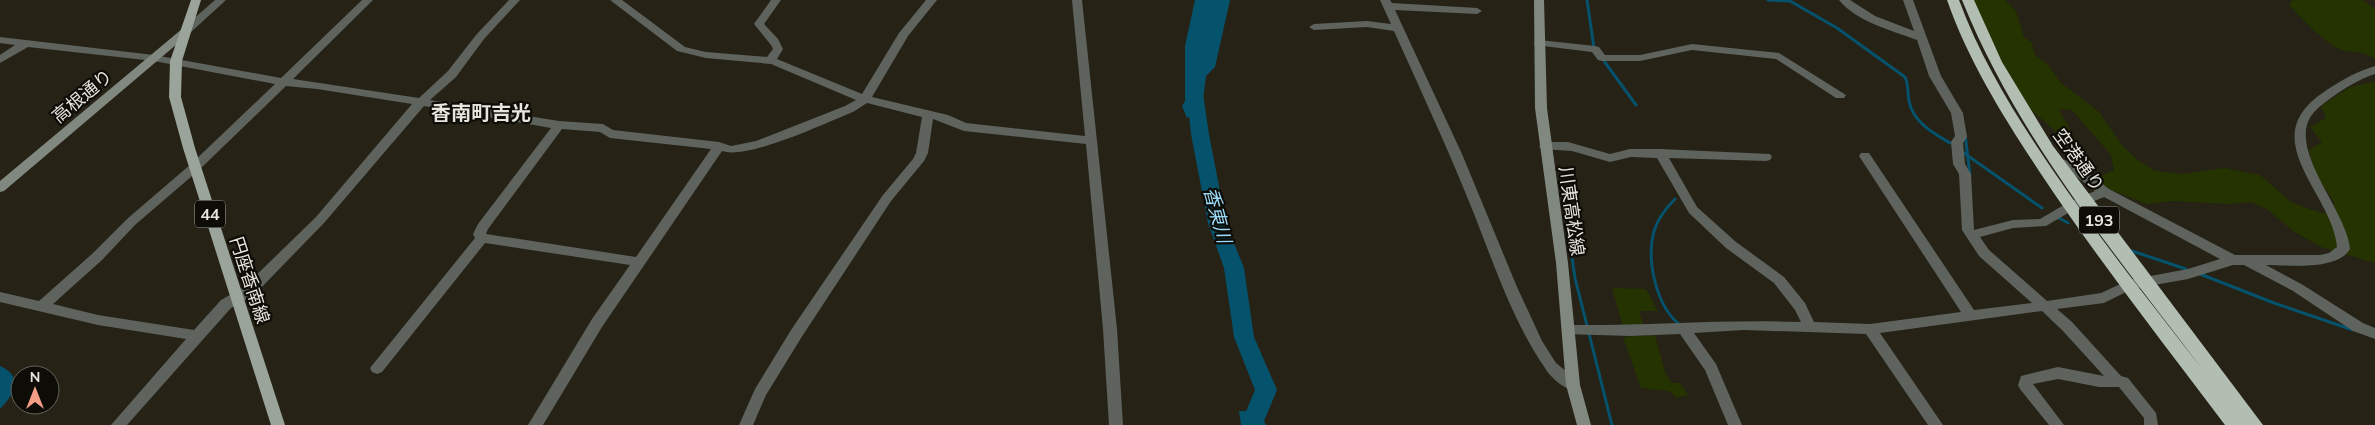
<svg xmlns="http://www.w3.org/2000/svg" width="2375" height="425" viewBox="0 0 2375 425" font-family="Mulish,'Noto Sans JP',sans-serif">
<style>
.green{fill:#243300}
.water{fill:#05526c}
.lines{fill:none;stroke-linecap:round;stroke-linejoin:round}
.stream{stroke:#05526c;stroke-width:3}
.river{fill:#05526c;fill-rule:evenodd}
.street{fill:#5e635e;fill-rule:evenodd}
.secondary{fill:#808880;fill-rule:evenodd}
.primary{fill:#9aa49a;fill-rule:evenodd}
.highway{fill:#b2beb2;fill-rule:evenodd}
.labels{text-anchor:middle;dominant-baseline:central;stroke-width:4.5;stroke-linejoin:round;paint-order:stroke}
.shield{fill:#0d0c07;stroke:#a5a39c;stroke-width:1}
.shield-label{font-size:16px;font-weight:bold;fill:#e6e4dc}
.street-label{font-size:18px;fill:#e6e4dc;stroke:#0d0c07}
.water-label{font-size:19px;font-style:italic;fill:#9cdcfa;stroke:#0d0c07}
.quarter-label{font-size:20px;font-weight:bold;fill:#e6e4dc;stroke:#0d0c07}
</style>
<rect width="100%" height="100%" fill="#262216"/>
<g class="green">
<polygon points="1973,0 2005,0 2016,11 2024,37 2032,43 2035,55 2048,65 2061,83 2098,111 2122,145 2139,161 2155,171 2183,174 2224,168 2260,175 2291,202 2324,214 2335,203 2315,174 2309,150 2322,142 2310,127 2326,118 2321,106 2350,87 2373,82 2375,84 2375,263 2321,247 2293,231 2267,209 2251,202 2228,204 2173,201 2146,204 2109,189 2095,179 2114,170 2111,155 2072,110 2059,109 2076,141 2069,143 2027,106 1995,53"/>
<path d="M2293 0H2363L2375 9V59C2362 49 2346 55 2332 45 2316 34 2302 18 2289 5Z"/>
<polygon points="1612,288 1646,289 1658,311 1639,311 1644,327 1623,326"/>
<polygon points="1655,335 1665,372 1671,383 1680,383 1688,395 1677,398 1669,391 1641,388 1623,337"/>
</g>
<g class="water">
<polygon points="1195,0 1230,0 1215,67 1206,76 1202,108 1187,118 1182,106 1185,101 1185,46"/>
<path d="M0 366C24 376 14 395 0 409Z"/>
<polygon points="1271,389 1272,401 1261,421 1263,425 1241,425 1239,411 1250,411 1257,407 1261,391"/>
</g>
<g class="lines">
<g class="stream">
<polyline points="1587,0 1594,48"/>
<path d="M1768 0 1790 1 1837 28 1905 77C1909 85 1907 92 1909 101 1913 122 1933 133 1950 143"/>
<polyline points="1604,61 1636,105"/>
<polyline points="1965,134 1970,175"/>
<polyline points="1961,151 2042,208"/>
<path d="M1675 199C1665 209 1658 218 1654 231 1646 260 1656 306 1680 325"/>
<polyline points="2059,218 2068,223"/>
<polyline points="1567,223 1575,278 1612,425"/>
<polyline points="2132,251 2186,269"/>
<polyline points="2200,274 2274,303 2353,330"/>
</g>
<polygon class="river" points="1194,82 1200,83 1202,87 1209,134 1226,223 1244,268 1254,337 1277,390 1264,421 1266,425 1244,425 1242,421 1255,390 1234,337 1224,268 1208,223 1191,134 1186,87 1188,83"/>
<g class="street">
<polygon points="215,0 226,0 190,33 182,33 181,31 182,29"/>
<path d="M362 0H373L293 79 419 98 448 71 476 35 509 0H520L484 39 456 77 430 100 559 121 603 124 613 130 719 142 731 146 756 141 845 106 856 100 771 64 706 58 677 51 610 0H622L685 47 706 52 767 57 773 49 771 45 754 24 771 0H781L764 24 778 39 783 49 777 59 862 94 899 33 926 0H937L908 36 872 97 948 115 966 123 1085 136 1072 0H1082L1117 329 1123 425H1109L1103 329 1086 144 964 131 933 119 928 153 924 161 891 201 801 338 766 395 753 425H739L755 389 791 330 883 195 913 159 916 153 922 117 867 103 853 112C825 123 748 160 722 151L602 327 543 425H528L592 319 630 265 485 243 382 372 377 374 372 372 370 368 475 238 473 234 478 224 551 128 424 106 324 223 254 295 231 308 127 425H111L186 339 98 325 0 302V292L39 301 92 254 127 219 191 164 275 84 154 61 28 47 0 63V55L15 45 0 43V37L154 55 281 78ZM286 86 317 89 412 104 316 217 244 287 221 300 194 330 98 315 53 304 102 260 135 225 199 170ZM562 129 600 132 610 138 711 149 636 257 486 234 488 229Z"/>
<path d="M1380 0H1390L1392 3 1477 8 1482 11 1477 14 1395 10 1462 154 1517 287 1542 341 1556 363 1578 381 1580 385 1578 389C1567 393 1550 377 1545 368 1510 317 1491 255 1468 199 1445 142 1419 87 1394 31L1367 27 1314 30 1309 27 1314 24 1367 21 1391 24Z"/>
<path d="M1839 0H1850L1875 16 1914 31 1903 0H1913L1941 76 1963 113 1967 137 1963 143 1965 164 1971 174 1974 230 2013 220 2040 219 2067 203 2095 191 2068 170 2050 163 2048 160 2054 156 2076 164 2109 189 2235 255H2320L2329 253 2337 247C2333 194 2255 141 2321 94 2338 82 2355 72 2375 66V74C2359 79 2345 88 2331 98 2324 103 2316 109 2311 116 2288 151 2347 211 2350 249 2337 271 2289 265 2266 265L2303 285 2363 323 2375 328V339L2353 331 2293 291 2244 265H2233L2188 279 2132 289 2104 303 2057 309 2072 322 2121 376 2128 378 2156 413 2158 425H2144V418L2119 387H2099L2058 379 2033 384 2064 425H2049L2020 389 2018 385 2021 376 2058 367 2104 376 2062 330 2042 311 1880 333 1943 425H1928L1866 334 1744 330 1694 333 1716 364 1742 425H1728L1705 370 1680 334 1630 336 1564 334 1562 330 1564 326 1569 325C1646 326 1723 319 1801 322L1795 310 1774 283 1726 248 1689 213 1657 158 1631 157 1610 162 1572 151 1541 149 1539 146 1545 142H1568L1610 154 1630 149H1660L1770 154 1772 157 1770 160 1766 161 1669 158 1697 207 1736 242 1784 277 1805 303 1814 322 1870 324 1961 312 1859 156 1861 153H1869L1974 310 2032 303 1979 256 1962 230 1959 174 1953 164 1951 142 1955 136 1951 113 1929 76 1917 40C1891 30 1857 22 1839 0ZM2104 197 2220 259 2188 269 2129 280 2101 293 2047 301 1989 250 1980 237 2013 228 2046 226 2075 209Z"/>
<polygon points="1539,40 1595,46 1599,47 1605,55 1640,55 1692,44 1779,53 1846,95 1844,98 1836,98 1776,59 1692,50 1640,61 1602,61 1598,60 1592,52 1535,45 1534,43 1535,41"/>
</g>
<g class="secondary">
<polygon points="1534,0 1544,0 1547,108 1568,263 1580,385 1591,425 1577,425 1566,385 1556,263 1535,108"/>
<polygon points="186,28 190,29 191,31 190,33 4,191 0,192 0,181 182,29"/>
</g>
<polygon class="primary" points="191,0 201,0 182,61 181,97 195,148 285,425 271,425 183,148 169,97 170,61"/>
<path class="highway" d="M1947 0H1959C1981 60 2016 116 2052 169 2099 238 2151 303 2202 369 2114 252 2017 137 1962 0H1974L2002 62 2053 146 2263 425H2225C2163 343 2100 262 2043 177 2006 121 1969 63 1947 0Z"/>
</g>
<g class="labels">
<g class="shield">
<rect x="195" y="200.5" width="30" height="27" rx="4"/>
<rect x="2079" y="206.5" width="40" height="27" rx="4"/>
</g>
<g class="shield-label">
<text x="210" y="214">44</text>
<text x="2099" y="220">193</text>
</g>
<g class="street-label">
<text transform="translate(82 96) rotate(-40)">高根通り</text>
<text transform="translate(2079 160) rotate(54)">空港通り</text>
<text transform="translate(1572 211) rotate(82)">川東高松線</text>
<text transform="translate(250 280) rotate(72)">円座香南線</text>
</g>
<g class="water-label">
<text transform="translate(1218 215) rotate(75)">香東川</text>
</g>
<g class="quarter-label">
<text x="481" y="112">香南町吉光</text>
</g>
</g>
<g transform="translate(35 390)"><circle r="24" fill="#0d0c07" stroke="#64625c"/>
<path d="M0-4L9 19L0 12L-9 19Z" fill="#f49e87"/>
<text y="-8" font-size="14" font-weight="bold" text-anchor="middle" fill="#e6e4dc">N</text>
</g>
</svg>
